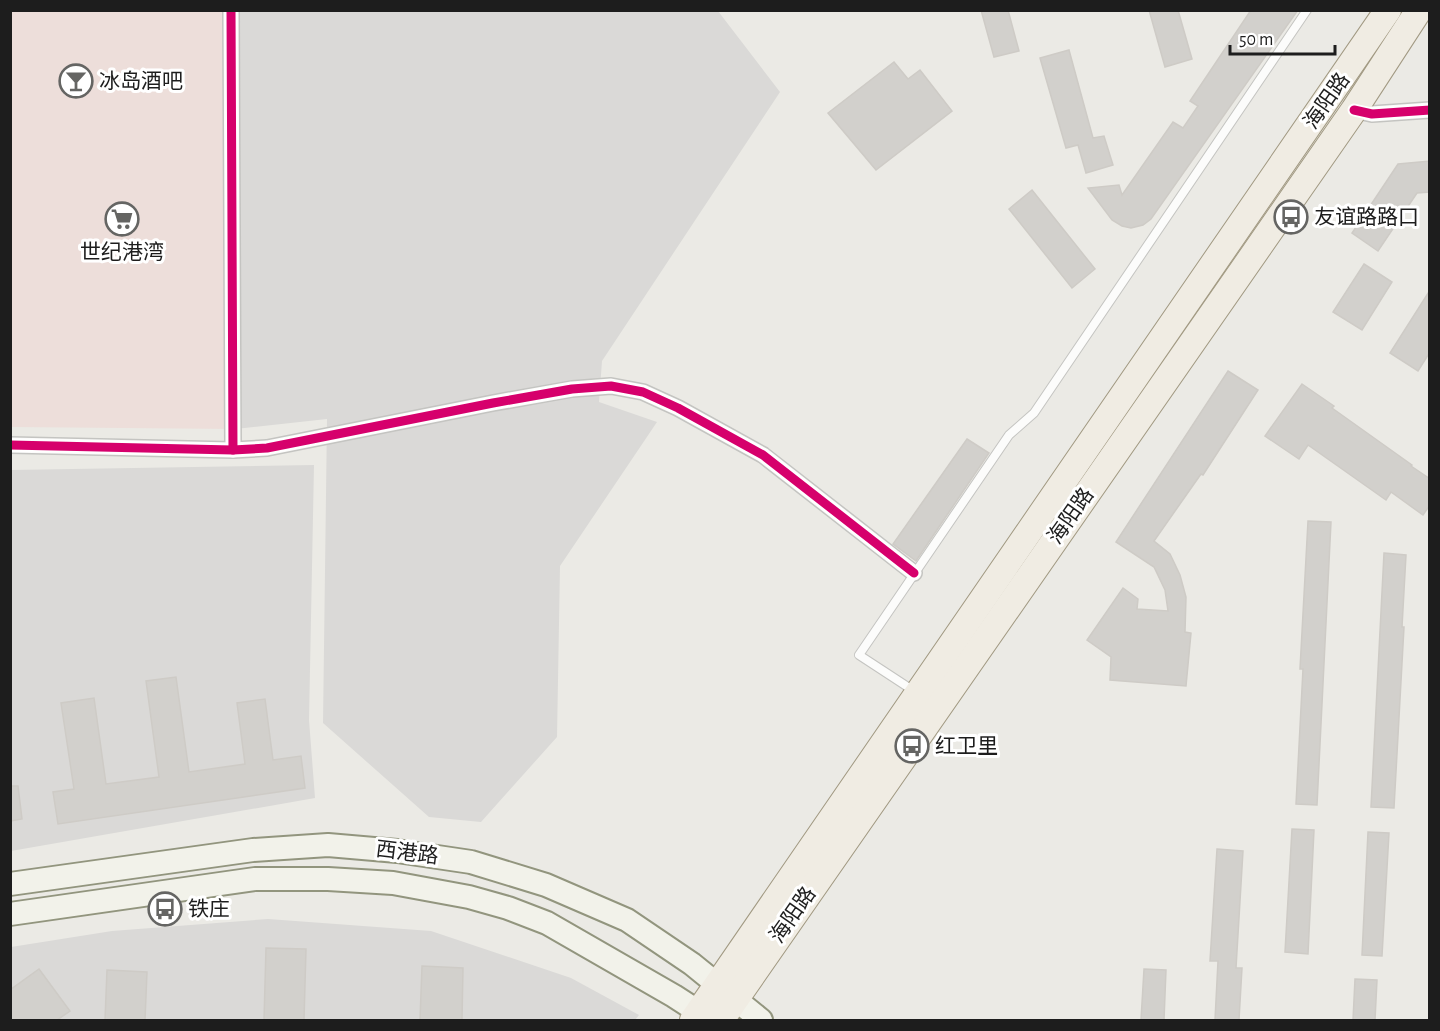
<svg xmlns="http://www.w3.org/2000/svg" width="1440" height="1031" viewBox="0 0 1440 1031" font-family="'Alegreya Sans','Noto Sans SC',sans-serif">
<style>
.residential{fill:#dad9d7}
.commercial{fill:#eddeda}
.building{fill:#d2d0cc;stroke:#cecbc6;stroke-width:1.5}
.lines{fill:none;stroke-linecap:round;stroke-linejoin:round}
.lane-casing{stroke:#c4c4c1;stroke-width:10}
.street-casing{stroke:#c4c4c1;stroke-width:18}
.secondary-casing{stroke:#92957e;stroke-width:26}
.primary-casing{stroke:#a19982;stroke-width:28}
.lane{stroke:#fcfcfb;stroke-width:8}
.street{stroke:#fcfcfb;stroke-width:15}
.secondary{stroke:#f2f2ea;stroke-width:22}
.primary{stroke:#f0ece3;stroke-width:26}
.cycleway-casing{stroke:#fff;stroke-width:13}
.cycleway{stroke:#d6006c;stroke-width:9}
.labels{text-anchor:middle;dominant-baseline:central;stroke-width:6;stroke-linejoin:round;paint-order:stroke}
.poi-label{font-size:21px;fill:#1d1d1d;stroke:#fff;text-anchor:start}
.street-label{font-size:21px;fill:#1d1d1d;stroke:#fff}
</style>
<rect width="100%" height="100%" fill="#ebeae5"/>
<g class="residential">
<polygon points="232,11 718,11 780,92 602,361 599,402 657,422 560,566 557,737 481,822 429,817 323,723 327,419 235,429"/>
<polygon points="314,465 309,720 315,798 11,851 11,470"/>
<polygon points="268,919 431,931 571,978 639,1015 635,1020 11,1020 11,947 112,931"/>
</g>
<polygon class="commercial" points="11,11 232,11 235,429 11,427"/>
<g class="building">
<polygon points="981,10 1008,10 1019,51 994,57"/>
<polygon points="1149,10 1178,10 1192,59 1165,67"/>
<polygon points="1251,10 1298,10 1151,219 1143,225 1131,228 1122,226 1112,220 1088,188 1119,185 1122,195 1173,122 1183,128 1198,106 1190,101"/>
<polygon points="1069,50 1093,138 1104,136 1113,165 1086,173 1078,145 1066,148 1040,58"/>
<polygon points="894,62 908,79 920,70 952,111 876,170 828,113"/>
<polygon points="1430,161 1430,192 1417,193 1378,251 1352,233 1398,164"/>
<polygon points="1032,190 1095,269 1072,288 1009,209"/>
<polygon points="1364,264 1392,282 1362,330 1333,312"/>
<polygon points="1430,290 1430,352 1418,371 1390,353"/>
<polygon points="1228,371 1258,390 1203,475 1201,474 1154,541 1170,554 1180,575 1186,597 1185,632 1191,633 1186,686 1110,680 1111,657 1087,640 1123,588 1138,599 1137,609 1168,611 1165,590 1154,567 1116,542"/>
<polygon points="1302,384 1334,406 1332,408 1412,465 1411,466 1430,479 1430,505 1423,515 1391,492 1386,500 1308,445 1299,459 1265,436"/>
<polygon points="967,439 989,453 916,561 893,544"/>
<polygon points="1308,521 1331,522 1317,805 1296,804 1303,669 1300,669"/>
<polygon points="1384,553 1406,555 1402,627 1404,627 1394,808 1371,807"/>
<polygon points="176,677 189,772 245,764 237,703 265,699 273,760 301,756 305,788 58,824 53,792 74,789 61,703 94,698 106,784 159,777 146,681"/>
<polygon points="10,786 18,786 22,819 10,821"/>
<polygon points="1292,829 1314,830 1308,954 1285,952"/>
<polygon points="1368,832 1389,833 1382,956 1362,955"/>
<polygon points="1217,849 1243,851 1236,968 1242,968 1239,1020 1215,1020 1218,961 1210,961"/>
<polygon points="266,948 306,949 304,1020 264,1020"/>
<polygon points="422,966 463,968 462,1020 420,1020"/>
<polygon points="39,969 70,1011 57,1020 10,1020 10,990"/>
<polygon points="1144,969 1166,970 1164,1020 1141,1020"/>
<polygon points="107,970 147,972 145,1020 105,1020"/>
<polygon points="1355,979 1377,980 1375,1020 1353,1020"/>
</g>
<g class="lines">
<g class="lane-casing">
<polyline id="lane" points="914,691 859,655 1009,435 1034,413 1307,10"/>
</g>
<g class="street-casing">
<g id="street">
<polyline points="231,10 233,450"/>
<polyline points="1354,110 1372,114 1430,110"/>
<polyline points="10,445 233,450 267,448 493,403 572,389 611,386 643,392 678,408 763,455 914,573"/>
</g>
</g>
<g class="secondary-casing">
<g id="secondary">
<polyline points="10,884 253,850 328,845 397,851 471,862 546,885 627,920 692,964 761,1020"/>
<polyline points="10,914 255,879 328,879 393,883 469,897 508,908 547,923 674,996 711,1020"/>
</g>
</g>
<g class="primary-casing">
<g id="primary">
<polyline points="693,1020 1388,10"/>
<polyline points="721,1020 1354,110 1419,10"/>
</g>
</g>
<use href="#lane" class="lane"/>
<use href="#street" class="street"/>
<use href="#secondary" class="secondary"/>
<use href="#primary" class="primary"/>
<g class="cycleway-casing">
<g id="cycleway">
<polyline points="231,10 233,450"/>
<polyline points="1354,110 1372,114 1430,110"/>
<polyline points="10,445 233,450 267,448 493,403 572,389 611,386 643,392 678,408 763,455 914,573"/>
</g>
</g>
<use href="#cycleway" class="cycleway"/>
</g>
<defs>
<g id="bar-ring" transform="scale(1.725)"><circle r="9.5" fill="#fff" stroke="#656563" stroke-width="1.5"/><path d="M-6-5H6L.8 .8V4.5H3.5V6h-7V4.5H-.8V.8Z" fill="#656563"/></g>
<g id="bus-ring" transform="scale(1.725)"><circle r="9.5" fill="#fff" stroke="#656563" stroke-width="1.5"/><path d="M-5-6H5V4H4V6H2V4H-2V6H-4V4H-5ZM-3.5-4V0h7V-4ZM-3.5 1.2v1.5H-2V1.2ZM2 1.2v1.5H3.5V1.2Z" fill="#656563"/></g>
<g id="supermarket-ring" transform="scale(1.725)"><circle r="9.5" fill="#fff" stroke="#656563" stroke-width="1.5"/><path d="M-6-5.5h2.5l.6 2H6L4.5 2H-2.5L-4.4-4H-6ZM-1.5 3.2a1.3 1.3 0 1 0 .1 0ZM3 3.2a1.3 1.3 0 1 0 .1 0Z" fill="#656563"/></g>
</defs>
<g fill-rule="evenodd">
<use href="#bar-ring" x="76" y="81"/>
<use href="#bus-ring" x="1291" y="217"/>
<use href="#supermarket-ring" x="122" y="219"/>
<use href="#bus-ring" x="912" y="746"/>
<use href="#bus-ring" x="165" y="909"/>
</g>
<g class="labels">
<g class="poi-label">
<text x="99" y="81">冰岛酒吧</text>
<text x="1314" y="217">友谊路路口</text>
<text x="122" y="252" text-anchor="middle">世纪港湾</text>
<text x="935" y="746">红卫里</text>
<text x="188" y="909">铁庄</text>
</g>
<g class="street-label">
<text transform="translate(1327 101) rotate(-55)">海阳路</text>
<text transform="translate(1071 516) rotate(-55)">海阳路</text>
<text transform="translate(407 853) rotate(7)">西港路</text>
<text transform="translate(793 915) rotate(-55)">海阳路</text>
</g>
</g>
<rect width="1440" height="1031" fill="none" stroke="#1d1d1d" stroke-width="24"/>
<path d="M1230 45v9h105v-9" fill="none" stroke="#1d1d1d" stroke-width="3"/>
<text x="1239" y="45" font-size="18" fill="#1d1d1d" stroke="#ffffff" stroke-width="4.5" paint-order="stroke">50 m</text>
</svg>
